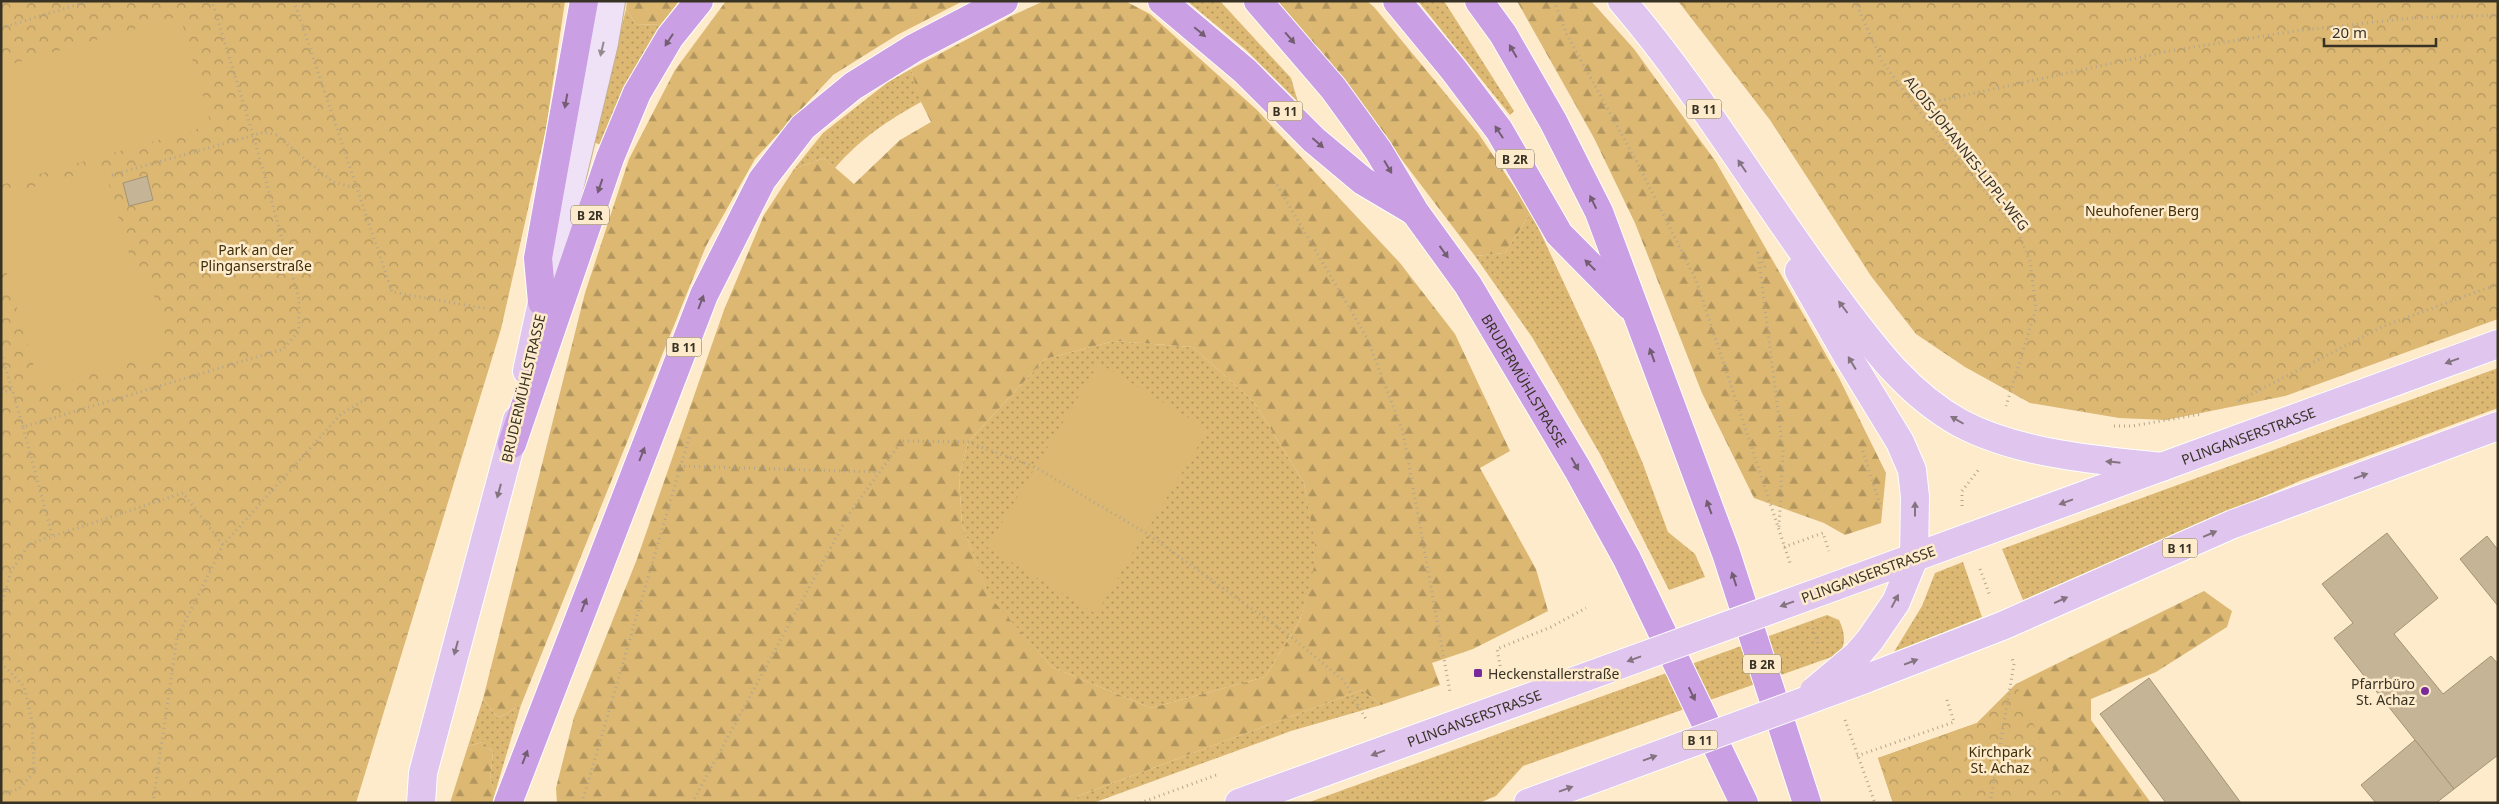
<svg xmlns="http://www.w3.org/2000/svg" width="2499" height="804" viewBox="0 0 2499 804" font-family="'Noto Sans',sans-serif">
<style>
.grass{fill:url(#grass-dots)}
.forest{fill:url(#forest-firs);fill-rule:evenodd}
.park{fill:url(#park-crowns)}
.garden{fill:#dcb873}
.building{fill:#c5b495;stroke:#a39375}
.lines{fill:none;stroke-linecap:round;stroke-linejoin:round}
.secondary-casing{stroke:#c3b293;stroke-width:30}
.primary-casing{stroke:#fff;stroke-width:30}
.highway-casing{stroke:#fff;stroke-width:30}
.path{stroke:#b3a68d;stroke-width:3;stroke-dasharray:1 4;stroke-linecap:butt}
.secondary{stroke:#efe2f7;stroke-width:28}
.primary{stroke:#e0c5ee;stroke-width:28}
.highway{stroke:#cb9fe3;stroke-width:28}
.primary-bridge-casing{stroke:#fff;stroke-width:30;stroke-linecap:butt}
.primary-bridge{stroke:#e0c5ee;stroke-width:28}
.oneway{fill:#735e71}
.oneway2{fill:#948a8e}
.oneway3{fill:#84747f}
.poi-dot{fill:#78299a;stroke:#fdebcb;stroke-width:2}
.labels{text-anchor:middle;dominant-baseline:central;stroke-width:5;stroke-linejoin:round;paint-order:stroke}
.shield{fill:#fdebcb;stroke:#736a57;stroke-width:1}
.shield-label{font-size:12px;font-weight:bold;fill:#383225}
.street-label{font-size:14px;fill:#383225;stroke:#fdebcb}
.park-label{font-size:14px;fill:#3f2e0a;stroke:#fdebcb}
.poi-label{font-size:14px;fill:#383225;stroke:#fdebcb;text-anchor:start}
</style>
<defs>
<pattern id="grass-dots" width="8" height="8" patternUnits="userSpaceOnUse" patternTransform="scale(1.25)"><rect width="8" height="8" fill="#dcb873"/><path d="M2 2h.1M6 6h.1" fill="none" stroke="#b3965e" stroke-width="1.8" stroke-linecap="round"/></pattern>
<pattern id="forest-firs" width="22" height="20" patternUnits="userSpaceOnUse" patternTransform="scale(1.25)"><rect width="22" height="20" fill="#dcb873"/><path d="M5 1l3.5 6h-7zM16 11l3.5 6h-7z" fill="#b3965e"/></pattern>
<pattern id="park-crowns" width="20" height="18" patternUnits="userSpaceOnUse" patternTransform="scale(1.25)"><rect width="20" height="18" fill="#dcb873"/><path d="M2 6a3 3 0 1 1 6 0M12 15a3 3 0 1 1 6 0" fill="none" stroke="#b3965e"/></pattern>
</defs>
<rect width="100%" height="100%" fill="#fdebcb"/>
<g class="grass">
<polygon points="1187,1 1220,1 1291,78 1298,102 1246,50"/>
<polygon points="1418,1 1444,1 1514,111 1510,115"/>
<path d="M626 9 636 24 661 25C635 63 618 103 601 145L593 142Z"/>
<path d="M911 69 921 102C887 121 861 138 835 168L824 158 794 169 823 133 888 82Z"/>
<polygon points="1531,212 1595,350 1643,464 1668,532 1695,554 1705,577 1669,590 1600,454 1532,337 1475,256 1505,253"/>
<polygon points="1114,341 1193,347 1254,402 1304,483 1318,556 1300,620 1265,677 1151,708 1052,667 989,597 962,524 959,477 968,442 1045,359"/>
<polygon points="2498,368 2498,408 2302,480 2023,600 2002,549"/>
<polygon points="1963,562 1982,617 1894,652 1922,606 1935,573"/>
<path d="M1827 615 1839 620C1845 633 1846 641 1840 654L1523 766 1496 796 1479 803H1307Z"/>
<polygon points="1362,690 1381,705 1291,731 1093,803 1074,803 1078,796"/>
<polygon points="483,699 498,718 521,705 495,793 490,780 493,752 483,742 468,746"/>
</g>
<g class="forest">
<polygon points="627,1 679,1 661,25 636,24 626,9"/>
<polygon points="726,1 963,1 897,35 833,75 755,159 706,246 521,705 498,718 483,699 585,293 629,159 675,70"/>
<path d="M1044 1H1125L1150 14 1257 110 1400 263 1455 334 1510 451 1480 468 1536 569 1548 611 1473 649 1432 663 1440 685 1381 705 1362 690 1078 796 1074 803H557L556 788 574 717 637 559 724 310 764 215 794 169 824 158 854 184 900 140 931 122 919 98 911 69 1011 16ZM1114 341 1193 347 1254 402 1304 483 1317 556 1300 620 1265 677 1151 708 1052 667 989 596 962 524 959 477 968 442 1045 359Z"/>
<polygon points="1271,1 1367,1 1374,7 1478,133 1531,212 1505,253 1475,256 1351,93"/>
<polygon points="1517,1 1591,1 1634,49 1716,162 1780,273 1839,378 1886,473 1881,523 1845,535 1824,523 1754,498 1702,393 1635,223 1594,138"/>
<polygon points="2204,591 2232,611 2227,627 2156,672 2091,699 2091,720 2151,803 1893,803 1878,758 1977,723 2016,684"/>
<polygon points="483,742 493,752 490,780 495,793 492,803 450,803 468,746"/>
</g>
<g class="park">
<polygon points="1,1 565,1 546,129 501,329 356,803 1,803"/>
<polygon points="1678,1 2498,1 2498,319 2285,396 2166,420 2119,418 2030,403 1965,367 1916,334 1871,276 1770,120"/>
<polygon points="2016,684 2068,803 1893,803 1878,758 1977,723"/>
</g>
<g class="garden">
<polygon points="180,16 211,125 1,185 1,67"/>
<polygon points="104,167 134,271 146,268 170,351 40,388 1,253 1,196"/>
<polygon points="1099,363 1208,430 1096,614 987,547"/>
</g>
<g class="building">
<polygon points="147,176 153,200 129,206 123,183"/>
<polygon points="2387,533 2438,598 2394,634 2443,694 2491,656 2498,664 2498,755 2454,789 2334,638 2353,623 2322,584"/>
<polygon points="2487,536 2498,550 2498,606 2460,559"/>
<polygon points="2149,678 2241,803 2166,803 2100,714"/>
<polygon points="2415,740 2454,789 2436,803 2376,803 2361,785"/>
</g>
<g class="lines">
<g class="secondary-casing">
<polyline id="secondary" points="543,297 604,43 611,1"/>
</g>
<g class="primary-casing">
<g id="primary">
<path d="M1622 1C1700 92 1760 196 1832 292 1869 341 1904 392 1960 423 2018 454 2097 460 2162 467"/>
<polyline points="1799,271 1848,357 1900,442 1912,470 1915,497 1914,558 1896,602 1870,640 1857,655"/>
<polyline points="527,371 542,302"/>
<path id="s1" d="M1833 587 2498 344"/>
<polyline points="1865,679 2002,626 2233,524 2498,426"/>
<polyline points="421,803 423,773 517,420"/>
<path id="s2" d="M1239 803 1572 682"/>
<polyline points="1528,803 1604,775"/>
</g>
</g>
<g class="highway-casing">
<g id="highway">
<polyline points="1162,1 1245,71 1314,140 1363,181 1412,210"/>
<path id="s3" d="M1258 1 1333 88 1378 150 1415 212 1468 285 1578 470 1627 559 1744 803"/>
<polyline points="1397,1 1453,69 1499,130 1559,234 1630,306"/>
<polyline points="1479,1 1503,34 1553,121 1599,212 1726,553 1807,803"/>
<polyline points="542,302 538,258 584,1"/>
<polyline points="512,444 610,158 637,93 670,37 699,1"/>
<polyline points="508,803 704,295 762,180 803,127 853,86 914,48 1004,1"/>
</g>
</g>
<g class="path">
<polyline points="294,1 392,292 488,309"/>
<polyline points="1554,1 1567,35 1638,164 1696,280 1791,566"/>
<polyline points="1855,1 1882,61 1915,106 2018,232 2030,261 2036,309 2006,406"/>
<polyline points="1,28 89,1"/>
<polyline points="1915,106 2169,51 2295,31 2411,18 2498,15"/>
<polyline points="112,175 265,132 276,135 333,182 356,188"/>
<polyline points="1277,185 1367,338 1403,432 1450,692"/>
<polyline points="1765,267 1758,253 1783,451 1779,528"/>
<polyline points="1,353 12,389"/>
<polyline points="1,393 12,389 23,427"/>
<polyline points="2238,401 2384,326 2498,284"/>
<polyline points="2114,426 2132,426 2202,414"/>
<polyline points="1863,451 1880,505"/>
<polyline points="679,466 878,472"/>
<polyline points="1962,506 1962,491 1980,468"/>
<polyline points="52,535 23,427 283,349 299,331 299,299 253,135 212,1"/>
<polyline points="1784,547 1823,533 1829,551"/>
<polyline points="1980,569 1990,596"/>
<polyline points="1,606 11,571 29,544 183,493 223,545"/>
<polyline points="1813,628 1818,644"/>
<polyline points="1,663 24,686 32,721 34,772 19,789 1,794"/>
<polyline points="1501,671 1497,649 1551,627 1586,608"/>
<polyline points="1845,720 1875,803"/>
<polyline points="1857,756 1954,722 1946,697"/>
<polyline points="153,803 177,638 223,545 341,414 366,399"/>
<polyline points="582,803 693,424"/>
<polyline points="692,803 849,514 902,441 968,442 1035,467 1146,533 1290,636 1344,681 1367,721"/>
<polyline points="1140,803 1219,774"/>
<polyline points="1990,803 2014,664 2012,658"/>
</g>
<use href="#secondary" class="secondary"/>
<use href="#primary" class="primary"/>
<use href="#highway" class="highway"/>
<g class="primary-bridge-casing">
<g id="primary-bridge">
<polyline points="1572,682 1833,587"/>
<polyline points="1814,691 1857,655"/>
<polyline points="1604,775 1865,679"/>
</g>
</g>
<use href="#primary-bridge" class="primary-bridge"/>
</g>
<defs><path id="oneway-solid" d="M-6-.8H1V-3.2L6.5 0L1 3.2V.8H-6Z" transform="scale(1.25)"/></defs>
<g class="oneway">
<use href="#oneway-solid" transform="translate(1200 32) rotate(40)"/>
<use href="#oneway-solid" transform="translate(1290 38) rotate(49)"/>
<use href="#oneway-solid" transform="translate(669 40) rotate(123)"/>
<use href="#oneway-solid" transform="translate(1513 51) rotate(-120)"/>
<use href="#oneway-solid" transform="translate(566 101) rotate(100)"/>
<use href="#oneway-solid" transform="translate(1499 132) rotate(-123)"/>
<use href="#oneway-solid" transform="translate(1318 143) rotate(41)"/>
<use href="#oneway-solid" transform="translate(1388 167) rotate(59)"/>
<use href="#oneway-solid" transform="translate(600 186) rotate(109)"/>
<use href="#oneway-solid" transform="translate(1593 202) rotate(-116)"/>
<use href="#oneway-solid" transform="translate(1444 252) rotate(54)"/>
<use href="#oneway-solid" transform="translate(1590 265) rotate(-135)"/>
<use href="#oneway-solid" transform="translate(701 302) rotate(-69)"/>
<use href="#oneway-solid" transform="translate(1652 355) rotate(-110)"/>
<use href="#oneway-solid" transform="translate(642 454) rotate(-69)"/>
<use href="#oneway-solid" transform="translate(1575 464) rotate(60)"/>
<use href="#oneway-solid" transform="translate(1709 507) rotate(-110)"/>
<use href="#oneway-solid" transform="translate(1734 579) rotate(-108)"/>
<use href="#oneway-solid" transform="translate(584 605) rotate(-69)"/>
<use href="#oneway-solid" transform="translate(1692 694) rotate(64)"/>
<use href="#oneway-solid" transform="translate(525 757) rotate(-69)"/>
</g>
<use class="oneway2" href="#oneway-solid" transform="translate(602 49) rotate(103)"/>
<g class="oneway3">
<use href="#oneway-solid" transform="translate(1742 166) rotate(-124)"/>
<use href="#oneway-solid" transform="translate(1843 307) rotate(-127)"/>
<use href="#oneway-solid" transform="translate(2452 361) rotate(160)"/>
<use href="#oneway-solid" transform="translate(1852 363) rotate(-121)"/>
<use href="#oneway-solid" transform="translate(1957 420) rotate(-150)"/>
<use href="#oneway-solid" transform="translate(2113 462) rotate(-174)"/>
<use href="#oneway-solid" transform="translate(2361 476) rotate(-20)"/>
<use href="#oneway-solid" transform="translate(499 491) rotate(105)"/>
<use href="#oneway-solid" transform="translate(2066 502) rotate(160)"/>
<use href="#oneway-solid" transform="translate(1915 509) rotate(-90)"/>
<use href="#oneway-solid" transform="translate(2210 534) rotate(-23)"/>
<use href="#oneway-solid" transform="translate(2061 600) rotate(-24)"/>
<use href="#oneway-solid" transform="translate(1895 601) rotate(-62)"/>
<use href="#oneway-solid" transform="translate(1787 604) rotate(160)"/>
<use href="#oneway-solid" transform="translate(456 648) rotate(105)"/>
<use href="#oneway-solid" transform="translate(1634 659) rotate(160)"/>
<use href="#oneway-solid" transform="translate(1911 662) rotate(-21)"/>
<use href="#oneway-solid" transform="translate(1378 753) rotate(160)"/>
<use href="#oneway-solid" transform="translate(1650 758) rotate(-20)"/>
<use href="#oneway-solid" transform="translate(1566 789) rotate(-20)"/>
</g>
<g class="poi-dot">
<rect x="1473" y="668" width="10" height="10" rx="2.5"/>
<circle cx="2425" cy="691" r="5"/>
</g>
<g class="labels">
<g class="shield">
<rect x="1686.5" y="99.5" width="35" height="19" rx="4"/>
<rect x="1267.5" y="101.5" width="35" height="19" rx="4"/>
<rect x="1496" y="149.5" width="38" height="19" rx="4"/>
<rect x="571" y="205.5" width="38" height="19" rx="4"/>
<rect x="666.5" y="337.5" width="35" height="19" rx="4"/>
<rect x="2162.5" y="538.5" width="35" height="19" rx="4"/>
<rect x="1743" y="654.5" width="38" height="19" rx="4"/>
<rect x="1682.5" y="730.5" width="35" height="19" rx="4"/>
</g>
<g class="shield-label">
<text x="1704" y="109">B 11</text>
<text x="1285" y="111">B 11</text>
<text x="1515" y="159">B 2R</text>
<text x="590" y="215">B 2R</text>
<text x="684" y="347">B 11</text>
<text x="2180" y="548">B 11</text>
<text x="1762" y="664">B 2R</text>
<text x="1700" y="740">B 11</text>
</g>
<g class="street-label">
<text transform="translate(1967 153) rotate(52)">ALOIS-JOHANNES-LIPPL-WEG</text>
<text stroke="none"><textPath href="#s3" startOffset="465">BRUDERMÜHLSTRASSE</textPath></text>
<text transform="translate(523 388) rotate(-77)">BRUDERMÜHLSTRASSE</text>
<text stroke="none"><textPath href="#s1" startOffset="442">PLINGANSERSTRASSE</textPath></text>
<text transform="translate(1868 574) rotate(-20)">PLINGANSERSTRASSE</text>
<text stroke="none"><textPath href="#s2" startOffset="250">PLINGANSERSTRASSE</textPath></text>
</g>
<g class="park-label">
<text x="2142" y="210">Neuhofener Berg</text>
<text x="256" y="249">Park an der<tspan x="256" dy="16">Plinganserstraße</tspan></text>
<text x="2000" y="751">Kirchpark<tspan x="2000" dy="16">St. Achaz</tspan></text>
</g>
<g class="poi-label">
<text x="1488" y="673">Heckenstallerstraße</text>
<text x="2415" y="683" text-anchor="end">Pfarrbüro<tspan x="2415" dy="16">St. Achaz</tspan></text>
</g>
</g>
<rect width="2499" height="804" fill="none" stroke="#383225" stroke-width="5"/>
<path d="M2324 38v8h112v-8" fill="none" stroke="#383225" stroke-width="2.5"/>
<text x="2332" y="38" font-size="15" fill="#383225" stroke="#fdebcb" stroke-width="4" paint-order="stroke">20 m</text>
</svg>
